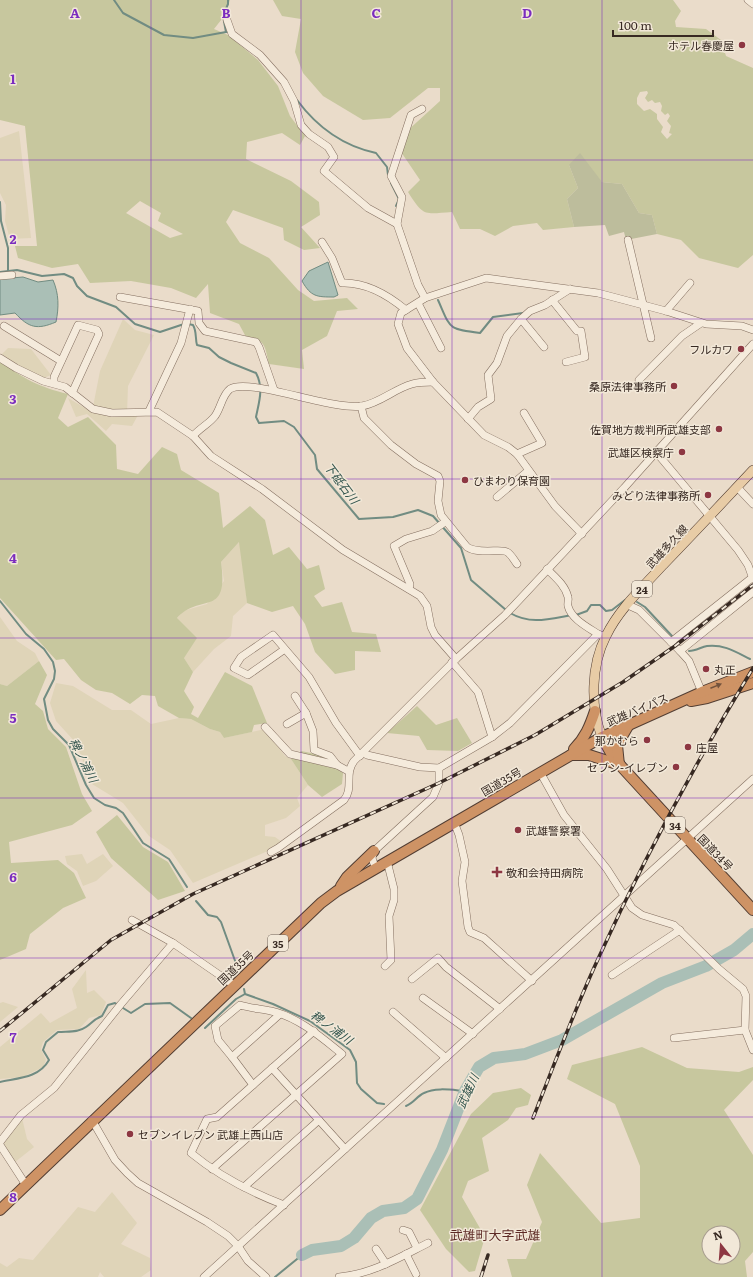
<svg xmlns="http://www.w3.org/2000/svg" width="753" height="1277" viewBox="0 0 753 1277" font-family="Literata,'Noto Sans JP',serif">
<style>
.farmland{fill:#dfd4b8}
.green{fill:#c7c79e;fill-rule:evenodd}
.cemetery{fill:#bdbd9c}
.water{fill:#aabfb6;stroke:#718c82}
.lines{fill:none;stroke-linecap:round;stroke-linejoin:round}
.stream{stroke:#718c82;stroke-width:2}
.river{stroke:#aabfb6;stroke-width:12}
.minor-casing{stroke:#846f60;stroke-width:8}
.major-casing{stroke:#533e33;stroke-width:10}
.highway-casing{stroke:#533e33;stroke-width:12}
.minor{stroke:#f5ebdc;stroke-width:7}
.major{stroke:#e8cca6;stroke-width:9}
.highway{stroke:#ce9365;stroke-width:10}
.rail-casing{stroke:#372922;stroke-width:3.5}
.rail{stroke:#f2e8d8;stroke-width:2;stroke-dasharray:6;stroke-linecap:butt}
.oneway{fill:#73533d}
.grid{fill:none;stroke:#7b2cbf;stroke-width:1;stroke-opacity:0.55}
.poi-dot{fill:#8d3742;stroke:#f2e8d8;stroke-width:1.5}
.labels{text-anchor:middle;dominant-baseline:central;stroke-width:3;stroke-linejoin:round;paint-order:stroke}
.shield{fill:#f2e8d8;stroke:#6f6259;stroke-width:1}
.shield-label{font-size:10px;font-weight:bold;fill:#372922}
.poi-label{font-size:11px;fill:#372922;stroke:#f2e8d8;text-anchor:end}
.street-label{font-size:11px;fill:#372922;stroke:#f2e8d8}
.water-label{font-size:12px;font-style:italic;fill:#33554e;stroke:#f2e8d8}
.quarter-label{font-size:13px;fill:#5e2b26;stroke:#f2e8d8}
.grid-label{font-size:13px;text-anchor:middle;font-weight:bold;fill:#7b2cbf;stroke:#f2e8d8;stroke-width:3;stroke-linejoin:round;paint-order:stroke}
</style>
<rect width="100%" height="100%" fill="#eadcca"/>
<g class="farmland">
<polygon points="19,131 31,238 10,239 5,221 6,205 0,193 0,138"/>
<polygon points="123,319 135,330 154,335 128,386 127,414 138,415 132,426 112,424 106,431 87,414 76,417 68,398 92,412 100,371"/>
<polygon points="8,348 31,349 51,375 44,378 13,363 2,354"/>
<polygon points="240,541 247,603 233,616 231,636 214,649 193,672 184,658 177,618 183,611 207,604 224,581 221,562"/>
<polygon points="0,617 17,641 35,653 39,661 7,686 0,684"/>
<polygon points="56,683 73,686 112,710 131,710 151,724 179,718 191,719 210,729 220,732 224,738 265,729 285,756 291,759 308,785 297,798 300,806 286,818 265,825 265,836 275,837 282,842 275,848 193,883 170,850 149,836 123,803 92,784 76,743 56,721 50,703"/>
<polygon points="82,854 87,864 103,854 113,866 96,881 83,886 77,871 67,864 65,856"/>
<polygon points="86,970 87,993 94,990 106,1002 101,1015 89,1018 79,1029 57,1030 43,1042 41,1049 46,1060 43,1067 23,1077 0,1079 0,1047 41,1013 50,1023 77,1008 72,989"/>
<polygon points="3,1002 18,1007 0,1022 0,1003"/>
<polygon points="22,1118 27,1139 34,1147 15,1162 3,1143"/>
<polygon points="112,1192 137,1223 121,1244 150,1258 151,1270 141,1277 104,1277 100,1272 98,1277 0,1277 0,1263 7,1267 19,1258 33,1260 78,1207 95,1212"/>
</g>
<g class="green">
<path d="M0 0H230L225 15 214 29 228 35 258 60 278 86 290 116 305 136 300 145 282 133 247 142 246 159 291 181 319 202 320 215 301 227 320 248 304 250 284 240 283 228 233 210 226 222 240 243 269 258 298 290 314 301 347 298 358 309 337 311 327 336 302 350 304 369 269 364C265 347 266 339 246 337L239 324 210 313 208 284 196 298 171 288 131 281 90 283 78 264 52 268 18 258 15 246H37L25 126 0 120ZM140 201 161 213 158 221 183 234 170 238 126 213Z"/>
<path d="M273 0H673L681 11 675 21 676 27 706 29 721 40 726 56 753 68V255L738 268 699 258 681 240 657 234 652 215 639 213 622 184 602 182 569 165 578 188 567 199 574 227 543 230 537 223 513 226 495 236 480 229H460L452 212C424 214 424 217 408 192L420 180 399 149 406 132 440 101V88H428L390 118 363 120 323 96 303 73 295 52 301 19 282 16ZM647 91 648 93 645 98 648 102 652 100 655 103 660 102 662 106 661 111 665 115 668 113 670 116 667 121 671 126 669 133 672 134 667 139 661 132 663 127 657 119V114L650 109 644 111 637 104V98L640 92Z"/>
<path d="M0 361C24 379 39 387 68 394L58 418 68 427 88 417 116 445 117 469 138 474 162 447 177 454 181 470 219 493 223 528 250 506 265 520 273 555 289 547 307 569 319 565 325 589 314 596 322 607 342 602 352 632 376 634 381 652 355 651V670L335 674 315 652 305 624 293 606 272 612 247 603 239 542 221 562C229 619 200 592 177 618L197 638 184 658 193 672 184 691 194 707 191 714 198 718 225 672 252 686 267 723 254 725 252 732 224 738 220 732 210 729 191 719 179 718 158 706 155 696 142 695 130 704 112 693 96 690 81 680 64 659 56 660 0 598Z"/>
<polygon points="39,661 47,675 35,704 43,711 48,729 66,747 82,794 92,811 72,825 9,842 11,863 58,860 74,873 86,898 63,908 30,934 26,949 0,960 0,684 7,686"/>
<polygon points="417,706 436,725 457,718 472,743 458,751 427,750 419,736 387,733"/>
<polygon points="301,751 326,756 343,773 342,784 322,797 308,785 291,759"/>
<polygon points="117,815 143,847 168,862 185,891 158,900 111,858 96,832"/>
<path d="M642 1047 687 1068 739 1072 753 1067V1080L724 1110 753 1155V1252L745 1261 747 1277H512L507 1259H526L542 1222 527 1185 540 1153 601 1223 640 1218V1166L615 1104 567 1079 572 1065ZM709 1233H733V1257H709Z"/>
<polygon points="521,1088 531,1095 528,1105 516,1108 508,1120 482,1138 489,1171 468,1181 462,1197 485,1237 475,1271 469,1272 446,1249 420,1210 471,1114 493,1093"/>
</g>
<polygon class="cemetery" points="580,153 602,182 622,184 639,213 652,215 657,234 626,240 624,232 609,236 605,225 574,227 567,199 578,188 569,165"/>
<g class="water">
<path d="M328 262 338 295 334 297C317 297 311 297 302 281L309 271Z"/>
<path d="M23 277 38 282 53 280C59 294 59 307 56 322 37 330 29 328 15 313L0 315V279Z"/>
</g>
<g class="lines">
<g class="stream">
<polyline points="114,0 123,13 164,35 193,38 226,32"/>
<polyline points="228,0 228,4 223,16 226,32 229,32"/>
<path d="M297 100C317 127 343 146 376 153L387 167 388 175"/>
<polyline points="391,183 399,199 396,206"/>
<polyline points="0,202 1,221 8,248 8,271"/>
<polyline points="0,272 17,270 42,276 64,274 73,278 77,286 87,296 116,307 135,324 160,332 184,324"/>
<path d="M438 300C451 329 447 329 480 333L493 317 523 313"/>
<path d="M188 324 193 325C197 332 195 338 197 345L209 348 219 357 231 363 256 373C264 388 259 402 256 417L259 423 284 421 294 427 315 455 317 469 359 519 393 517 418 510 433 516 461 548 471 580 506 610"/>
<polyline points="0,601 26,634 44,649 53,662 55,671 54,679 44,699 48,720 53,729 69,745 86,785 94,798 105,805 116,808 123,813 143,843 169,859 187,887"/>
<polyline points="637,602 645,607 672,636"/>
<path d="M510 613C531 625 549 619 572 615"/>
<polyline points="576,615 587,611 591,605 600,605 606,611 612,610 625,600"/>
<path d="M689 651C696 651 701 647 707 646 724 644 736 652 750 659"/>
<polyline points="196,901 208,915 217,917 221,922 238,969"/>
<polyline points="244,989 245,994 273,1004 310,1021 350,1050 356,1062 357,1083 361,1089 377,1103 384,1104"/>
<polyline points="205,1028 236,999 245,994"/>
<path d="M0 1082C18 1078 39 1078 49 1060L43 1050 46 1042 58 1032C67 1031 78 1033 86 1027 92 1023 94 1019 102 1016L108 1005 115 1003 131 1013 145 1004 170 1003 191 1018"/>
<path d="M406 1106C414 1103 417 1096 424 1093 436 1087 452 1090 465 1091"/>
<polyline points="275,1277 302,1255"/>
</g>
<polyline class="river" points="302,1255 312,1250 341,1246 354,1238 371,1218 383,1211 404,1208 417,1199 442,1150 465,1091 479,1067 494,1058 525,1054 562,1040 662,983 706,966 734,950 753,934"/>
<g class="minor-casing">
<g id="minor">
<polyline points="748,0 753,4"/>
<polyline points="227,20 232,34 260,55 284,82 294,101 301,125 309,134 328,147 334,157 324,171 368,208 397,224 418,285 425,298"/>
<polyline points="397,224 402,197 391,176 411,115 422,109"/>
<polyline points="628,240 651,338"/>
<path d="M322 242 332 258 342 283C365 282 388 295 406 310"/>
<polyline points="0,276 12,275"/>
<polyline points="120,297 198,311 199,323 205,331 256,342 259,347 274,390"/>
<polyline points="552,300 577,331 581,331 585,357 566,362"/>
<polyline points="418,303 441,348"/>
<polyline points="666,311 690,283"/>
<polyline points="521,319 544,347"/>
<polyline points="4,326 61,361"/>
<polyline points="0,358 16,368 43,381 65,387 93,409 112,413 157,412 193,436 211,456 262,489 343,550 420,596 427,606 431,627 435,635 456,659"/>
<polyline points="639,380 682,336 701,323"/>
<polyline points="54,383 54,377 78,325 97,330 99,334 72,393"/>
<path d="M361 406 364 418 391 445 416 464 438 476 440 481 438 501 441 515 467 547C479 555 502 548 507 552 511 554 514 560 517 564"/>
<polyline points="149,411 181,343 190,309"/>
<polyline points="468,419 478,407 491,399 488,375 497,363 507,336 521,319 530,311 545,305 570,289"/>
<path d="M193 436C200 428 210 423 215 416 221 408 222 395 230 389 248 377 333 411 362 406 380 403 394 389 412 384 418 382 426 382 433 382"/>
<polyline points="656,452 738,550 748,565 753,579"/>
<polyline points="517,454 542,443 524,413"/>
<polyline points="737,487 753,504"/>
<polyline points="497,497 528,471"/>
<polyline points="582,534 555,506 517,454 508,447 484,435 433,382 407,348 398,324 401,313 425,298 486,278 598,293 666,311 706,324 742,326 753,330"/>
<path d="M547 569C555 577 565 585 568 597 569 600 567 604 568 606 571 619 589 628 598 634"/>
<polyline points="409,589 410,584 394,546 406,539 432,531 445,522"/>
<polyline points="628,605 639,610 680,651"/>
<polyline points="671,642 753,577"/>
<polyline points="285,649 248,675 234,668 241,657 273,635 309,677 336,723 360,756"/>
<polyline points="452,662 478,692 492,737"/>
<polyline points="703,695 689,661 680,651 753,592"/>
<polyline points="295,696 306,713"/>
<polyline points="287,724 306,713 313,731 314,750 330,756 337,765 348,771"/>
<polyline points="265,727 290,754 337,765"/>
<polyline points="364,753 367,755 420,767 439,768 492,737 510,723 598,634 605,637"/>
<polyline points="540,772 564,815 607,869 632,908 642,915 674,925 719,969 743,989 746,996 745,1030 753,1050"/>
<polyline points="454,822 459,835 465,862 462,881 468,927 470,932 484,938 532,981"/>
<path d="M271 852 278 848 344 800C354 788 344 774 354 761L456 659 505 615 624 488 753 344"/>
<polyline points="375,867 372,858 374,851 433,797 439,783 439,768"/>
<polyline points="132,920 173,943 234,985"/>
<polyline points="385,966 391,960 389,916 394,900 394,889 387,861"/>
<polyline points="612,975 680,930"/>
<polyline points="412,979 438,958 446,967 500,1009"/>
<polyline points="423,998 473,1034"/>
<polyline points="393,1012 446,1058"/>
<polyline points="674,1038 745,1030"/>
<polyline points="272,1068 345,1149"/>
<polyline points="253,1085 232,1057 279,1015"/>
<polyline points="92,1120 115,1160 127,1173 138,1183 207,1222 228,1236 238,1246 248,1261 266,1277"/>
<polyline points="0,1142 21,1115 54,1088 121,1004 173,943"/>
<polyline points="0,1145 26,1185"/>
<path d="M212 1169 342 1054C321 1037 298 1017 271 1011 261 1009 250 1008 240 1005L215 1026 218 1040 232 1057"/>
<polyline points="244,1187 319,1120"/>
<path d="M284 1205C250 1192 219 1176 191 1153L207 1119 217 1117 314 1031"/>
<polyline points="403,1230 409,1232 417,1248"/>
<polyline points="376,1249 386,1264"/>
<polyline points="406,1254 416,1274"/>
<polyline points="204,1277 753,779"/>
<path d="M339 1277C372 1274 400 1257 428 1243"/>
</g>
</g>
<g class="major-casing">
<path id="major" d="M602 737C590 707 591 665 606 636 619 609 643 587 663 565 693 534 723 502 753 470"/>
</g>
<g class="highway-casing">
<g id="highway">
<polyline points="691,701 707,698 753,683"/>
<polyline points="602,737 612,755 620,765 753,910"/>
<path d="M574 749C585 738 590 726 595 711"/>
<polyline points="571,755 589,755 620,765"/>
<polyline points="619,765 617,745 628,726"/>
<polyline points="341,886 347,877 374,851"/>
<polyline points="0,1210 321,903 337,891 602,737 702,692 753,672"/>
</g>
</g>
<use href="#minor" class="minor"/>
<use href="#major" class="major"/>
<use href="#highway" class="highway"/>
<g class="rail-casing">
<g id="rail">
<polyline points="0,1031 111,940 193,894 439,783 535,735 623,682 675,646 753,585"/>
<path d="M533 1118C554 1065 574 1011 598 959 644 858 696 762 753 668"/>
<polyline points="481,1277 488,1255"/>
</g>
</g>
<use href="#rail" class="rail"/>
</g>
<defs><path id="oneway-solid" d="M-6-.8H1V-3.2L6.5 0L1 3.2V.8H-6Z"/></defs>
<use class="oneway" href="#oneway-solid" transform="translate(716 686) rotate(-22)"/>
<path class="grid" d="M151 0V1277M301 0V1277M452 0V1277M602 0V1277M0 160H753M0 319H753M0 479H753M0 638H753M0 798H753M0 958H753M0 1117H753"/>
<g class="poi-dot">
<circle cx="742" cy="45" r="4"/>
<circle cx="741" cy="349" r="4"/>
<circle cx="674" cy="386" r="4"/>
<circle cx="719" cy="429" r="4"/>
<circle cx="682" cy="452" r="4"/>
<circle cx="465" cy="480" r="4"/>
<circle cx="708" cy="495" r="4"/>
<circle cx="706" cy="669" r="4"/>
<circle cx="647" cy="740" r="4"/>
<circle cx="688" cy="747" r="4"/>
<circle cx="676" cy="767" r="4"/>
<circle cx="518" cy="830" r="4"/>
<path d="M495 866h4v4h4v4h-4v4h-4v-4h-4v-4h4z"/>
<circle cx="130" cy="1134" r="4"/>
</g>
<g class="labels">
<g class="shield">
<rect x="632" y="581" width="20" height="16" rx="3"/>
<rect x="665" y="817" width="20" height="16" rx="3"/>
<rect x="268" y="935" width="20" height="16" rx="3"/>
</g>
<g class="shield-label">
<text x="642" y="589">24</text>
<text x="675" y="825">34</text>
<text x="278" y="943">35</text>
</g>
<g class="poi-label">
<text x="734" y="45">ホテル春慶屋</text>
<text x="733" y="349">フルカワ</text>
<text x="666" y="386">桑原法律事務所</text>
<text x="711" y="429">佐賀地方裁判所武雄支部</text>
<text x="674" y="452">武雄区検察庁</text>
<text x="473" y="480" text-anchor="start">ひまわり保育園</text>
<text x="700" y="495">みどり法律事務所</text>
<text x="714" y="669" text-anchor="start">丸正</text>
<text x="639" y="740">那かむら</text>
<text x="696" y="747" text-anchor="start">庄屋</text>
<text x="668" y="767">セブン-イレブン</text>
<text x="526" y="830" text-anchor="start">武雄警察署</text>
<text x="506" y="872" text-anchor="start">敬和会持田病院</text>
<text x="138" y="1134" text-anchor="start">セブンイレブン 武雄上西山店</text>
</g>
<g class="street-label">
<text transform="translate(666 546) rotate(-47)">武雄多久線</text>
<text transform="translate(637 709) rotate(-23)">武雄バイパス</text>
<text transform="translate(501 781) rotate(-30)">国道35号</text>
<text transform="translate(716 852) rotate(46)">国道34号</text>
<text transform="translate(235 967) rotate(-43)">国道35号</text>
</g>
<g class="water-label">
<text transform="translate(342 483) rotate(53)">下砥石川</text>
<text transform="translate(84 760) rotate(63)">稗ノ浦川</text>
<text transform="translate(332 1027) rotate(36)">稗ノ浦川</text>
<text transform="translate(467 1091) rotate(-65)">武雄川</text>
</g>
<g class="quarter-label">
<text x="495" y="1234">武雄町大字武雄</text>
</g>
</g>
<g class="grid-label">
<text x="75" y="18">A</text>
<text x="226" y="18">B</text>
<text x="376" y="18">C</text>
<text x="527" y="18">D</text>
<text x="13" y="84">1</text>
<text x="13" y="244">2</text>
<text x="13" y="404">3</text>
<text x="13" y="563">4</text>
<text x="13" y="723">5</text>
<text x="13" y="882">6</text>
<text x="13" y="1042">7</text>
<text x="13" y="1202">8</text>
</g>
<g transform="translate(721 1245) rotate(343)"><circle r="19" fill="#f2e8d8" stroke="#a79c8f"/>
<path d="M0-3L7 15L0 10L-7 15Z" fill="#8d3742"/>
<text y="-6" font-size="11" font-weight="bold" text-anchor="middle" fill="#372922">N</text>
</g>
<path d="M613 30v6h100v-6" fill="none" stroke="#372922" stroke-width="2"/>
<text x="619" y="30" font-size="12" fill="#372922" stroke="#f2e8d8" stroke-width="3" paint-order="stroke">100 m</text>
</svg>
